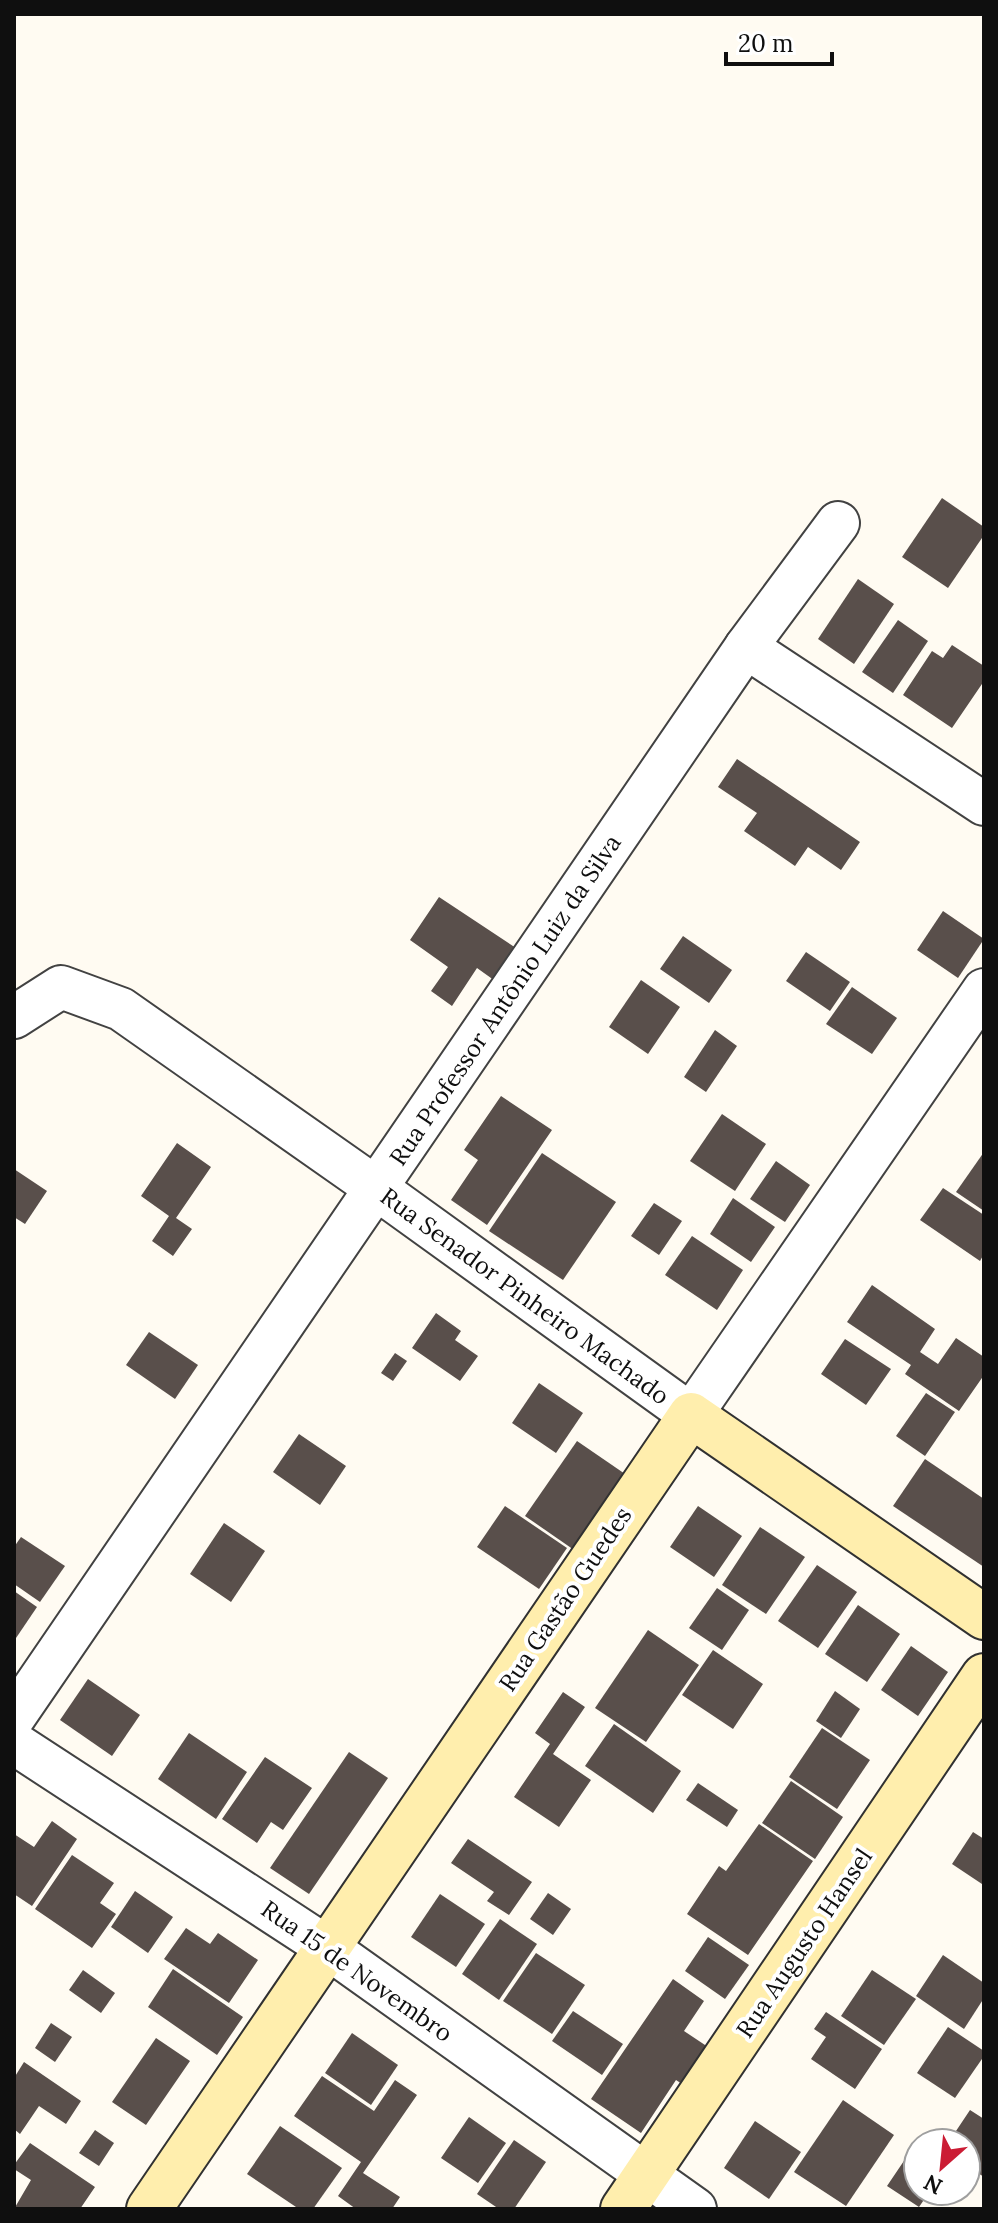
<svg xmlns="http://www.w3.org/2000/svg" width="998" height="2223" viewBox="0 0 998 2223" font-family="Lora,serif">
<style>
.building{fill:#594f4b}
.lines{fill:none;stroke-linecap:round;stroke-linejoin:round}
.street-casing{stroke:#424242;stroke-width:46}
.secondary-casing{stroke:#313131;stroke-width:48}
.street{stroke:#fff;stroke-width:42}
.secondary{stroke:#ffeead;stroke-width:44}
.labels{text-anchor:middle;dominant-baseline:central;stroke-width:8;stroke-linejoin:round;paint-order:stroke}
.street-label{font-size:24px;fill:#0f0f0f;stroke:#fff}
</style>
<rect width="100%" height="100%" fill="#fffbf2"/>
<g class="building">
<polygon points="942,498 984,527 984,535 948,588 902,557"/>
<polygon points="858,579 894,604 854,664 818,639"/>
<polygon points="898,620 928,641 893,693 862,672"/>
<polygon points="952,645 984,666 984,681 952,728 903,695 932,651 943,658"/>
<polygon points="737,759 860,842 841,870 808,847 795,866 744,831 757,813 718,787"/>
<polygon points="439,897 519,950 498,983 477,968 452,1006 431,991 448,967 410,940"/>
<polygon points="943,911 984,939 958,978 917,950"/>
<polygon points="683,936 732,970 709,1003 660,969"/>
<polygon points="806,952 850,982 830,1011 786,981"/>
<polygon points="641,980 680,1007 648,1054 609,1027"/>
<polygon points="852,987 897,1018 872,1054 826,1024"/>
<polygon points="715,1030 737,1046 706,1092 684,1077"/>
<polygon points="501,1096 552,1130 487,1225 451,1200 478,1160 464,1150"/>
<polygon points="722,1114 766,1144 735,1191 690,1161"/>
<polygon points="177,1143 211,1167 176,1218 192,1229 173,1256 152,1241 169,1216 141,1196"/>
<polygon points="984,1152 984,1211 956,1192"/>
<polygon points="542,1153 616,1202 563,1280 489,1231"/>
<polygon points="776,1161 810,1185 785,1222 750,1199"/>
<polygon points="14,1169 47,1191 25,1224 14,1217"/>
<polygon points="943,1188 984,1215 984,1254 980,1261 920,1220"/>
<polygon points="733,1198 775,1227 751,1262 710,1234"/>
<polygon points="654,1203 682,1221 659,1255 631,1236"/>
<polygon points="692,1236 743,1270 717,1310 665,1275"/>
<polygon points="872,1285 935,1329 920,1352 938,1364 956,1338 984,1357 984,1375 959,1411 905,1374 911,1365 847,1322"/>
<polygon points="436,1313 461,1331 455,1340 478,1356 460,1381 412,1348"/>
<polygon points="149,1332 198,1365 175,1399 126,1365"/>
<polygon points="845,1339 891,1369 866,1405 821,1374"/>
<polygon points="395,1353 407,1361 393,1381 381,1373"/>
<polygon points="539,1383 583,1413 556,1453 512,1423"/>
<polygon points="926,1393 955,1412 925,1456 896,1436"/>
<polygon points="299,1434 346,1466 320,1505 273,1472"/>
<polygon points="577,1441 628,1476 577,1552 525,1516"/>
<polygon points="925,1459 984,1499 984,1567 893,1506"/>
<polygon points="505,1506 567,1548 539,1589 477,1547"/>
<polygon points="698,1506 742,1536 714,1577 670,1547"/>
<polygon points="224,1523 265,1551 231,1602 190,1574"/>
<polygon points="760,1527 805,1557 766,1614 722,1585"/>
<polygon points="21,1537 65,1566 40,1602 14,1584 14,1547"/>
<polygon points="817,1565 857,1592 818,1648 778,1621"/>
<polygon points="717,1588 749,1610 722,1650 689,1628"/>
<polygon points="14,1591 37,1607 14,1641"/>
<polygon points="858,1605 900,1634 867,1682 825,1654"/>
<polygon points="648,1630 699,1665 646,1742 595,1708"/>
<polygon points="911,1646 948,1672 918,1716 881,1690"/>
<polygon points="713,1650 763,1684 733,1729 682,1695"/>
<polygon points="88,1679 140,1715 112,1756 60,1720"/>
<polygon points="835,1691 860,1709 841,1738 816,1721"/>
<polygon points="563,1692 585,1707 553,1754 591,1780 559,1827 514,1797 550,1744 535,1733"/>
<polygon points="614,1724 681,1771 653,1813 585,1766"/>
<polygon points="822,1728 870,1760 837,1809 789,1777"/>
<polygon points="189,1733 247,1772 216,1819 158,1779"/>
<polygon points="349,1752 388,1778 309,1894 270,1868"/>
<polygon points="265,1757 312,1788 283,1830 271,1822 257,1843 222,1819"/>
<polygon points="791,1781 843,1817 815,1859 762,1823"/>
<polygon points="698,1783 738,1810 727,1827 686,1800"/>
<polygon points="52,1821 77,1839 32,1906 14,1894 14,1834 34,1847"/>
<polygon points="759,1824 813,1861 748,1955 687,1914 719,1866 726,1871"/>
<polygon points="973,1832 984,1839 984,1880 982,1884 952,1864"/>
<polygon points="468,1839 532,1882 509,1915 487,1901 494,1892 451,1863"/>
<polygon points="72,1855 114,1883 100,1903 116,1914 92,1948 35,1909"/>
<polygon points="135,1891 173,1917 148,1953 111,1927"/>
<polygon points="548,1893 571,1909 553,1935 530,1919"/>
<polygon points="440,1894 485,1924 456,1967 411,1937"/>
<polygon points="500,1919 537,1944 499,2000 462,1974"/>
<polygon points="186,1928 210,1944 218,1933 258,1960 229,2003 164,1959"/>
<polygon points="708,1937 749,1965 725,1999 685,1971"/>
<polygon points="536,1953 585,1985 552,2034 503,2001"/>
<polygon points="943,1955 984,1983 984,1998 964,2029 916,1996"/>
<polygon points="173,1969 243,2017 217,2055 148,2007"/>
<polygon points="83,1970 115,1993 101,2013 69,1990"/>
<polygon points="872,1970 916,1999 884,2045 841,2016"/>
<polygon points="673,1979 704,2001 684,2031 714,2051 688,2088 676,2080 641,2133 591,2099"/>
<polygon points="573,2011 623,2044 602,2075 552,2041"/>
<polygon points="826,2012 882,2049 855,2089 811,2059 826,2037 814,2029"/>
<polygon points="51,2023 72,2037 55,2062 35,2048"/>
<polygon points="948,2027 984,2051 984,2056 955,2098 917,2073"/>
<polygon points="352,2033 398,2065 371,2105 325,2073"/>
<polygon points="156,2038 190,2061 146,2125 112,2102"/>
<polygon points="24,2062 81,2101 66,2124 39,2106 20,2134 14,2129 14,2078"/>
<polygon points="322,2076 374,2111 395,2080 417,2095 363,2173 400,2197 392,2209 356,2209 338,2196 361,2162 294,2116"/>
<polygon points="843,2100 894,2135 846,2206 794,2172"/>
<polygon points="970,2110 984,2119 984,2177 966,2165 966,2143 948,2143"/>
<polygon points="469,2117 506,2143 478,2183 441,2158"/>
<polygon points="755,2121 801,2152 769,2199 724,2168"/>
<polygon points="280,2126 342,2168 313,2209 299,2209 247,2174"/>
<polygon points="95,2130 114,2143 99,2166 79,2153"/>
<polygon points="514,2140 546,2162 514,2209 499,2209 477,2194"/>
<polygon points="30,2143 95,2187 80,2209 14,2209 31,2180 14,2169 14,2165"/>
<polygon points="916,2143 918,2191 930,2191 919,2207 887,2186"/>
</g>
<g class="lines">
<g class="street-casing">
<g id="street">
<polyline points="746,647 984,804"/>
<polyline points="14,1017 61,987 121,1009 376,1188 691,1415 984,990"/>
<polyline points="14,1717 746,647 838,523"/>
<polyline points="14,1743 328,1948 695,2209"/>
</g>
</g>
<g class="secondary-casing">
<g id="secondary">
<polyline points="149,2209 691,1415 984,1617"/>
<polyline points="623,2209 984,1676"/>
</g>
</g>
<use href="#street" class="street"/>
<use href="#secondary" class="secondary"/>
</g>
<g class="labels">
<g class="street-label">
<text transform="translate(505 1000) rotate(-56)">Rua Professor Antônio Luiz da Silva</text>
<text transform="translate(525 1296) rotate(36)">Rua Senador Pinheiro Machado</text>
<text transform="translate(565 1599) rotate(-56)">Rua Gastão Guedes</text>
<text transform="translate(804 1943) rotate(-56)">Rua Augusto Hansel</text>
<text transform="translate(357 1971) rotate(35)">Rua 15 de Novembro</text>
</g>
</g>
<rect width="998" height="2223" fill="none" stroke="#0f0f0f" stroke-width="32"/>
<g transform="translate(942 2167) rotate(207)"><circle r="38" fill="#ffffff" stroke="#9f9f9f" stroke-width="2"/>
<path d="M0-6L14 30L0 20L-14 30Z" fill="#cb1c34"/>
<text y="-12" font-size="22" font-weight="bold" text-anchor="middle" fill="#0f0f0f">N</text>
</g>
<path d="M726 52v12h106v-12" fill="none" stroke="#0f0f0f" stroke-width="4"/>
<text x="738" y="52" font-size="24" fill="#0f0f0f" stroke="#ffffff" stroke-width="6" paint-order="stroke">20 m</text>
</svg>
